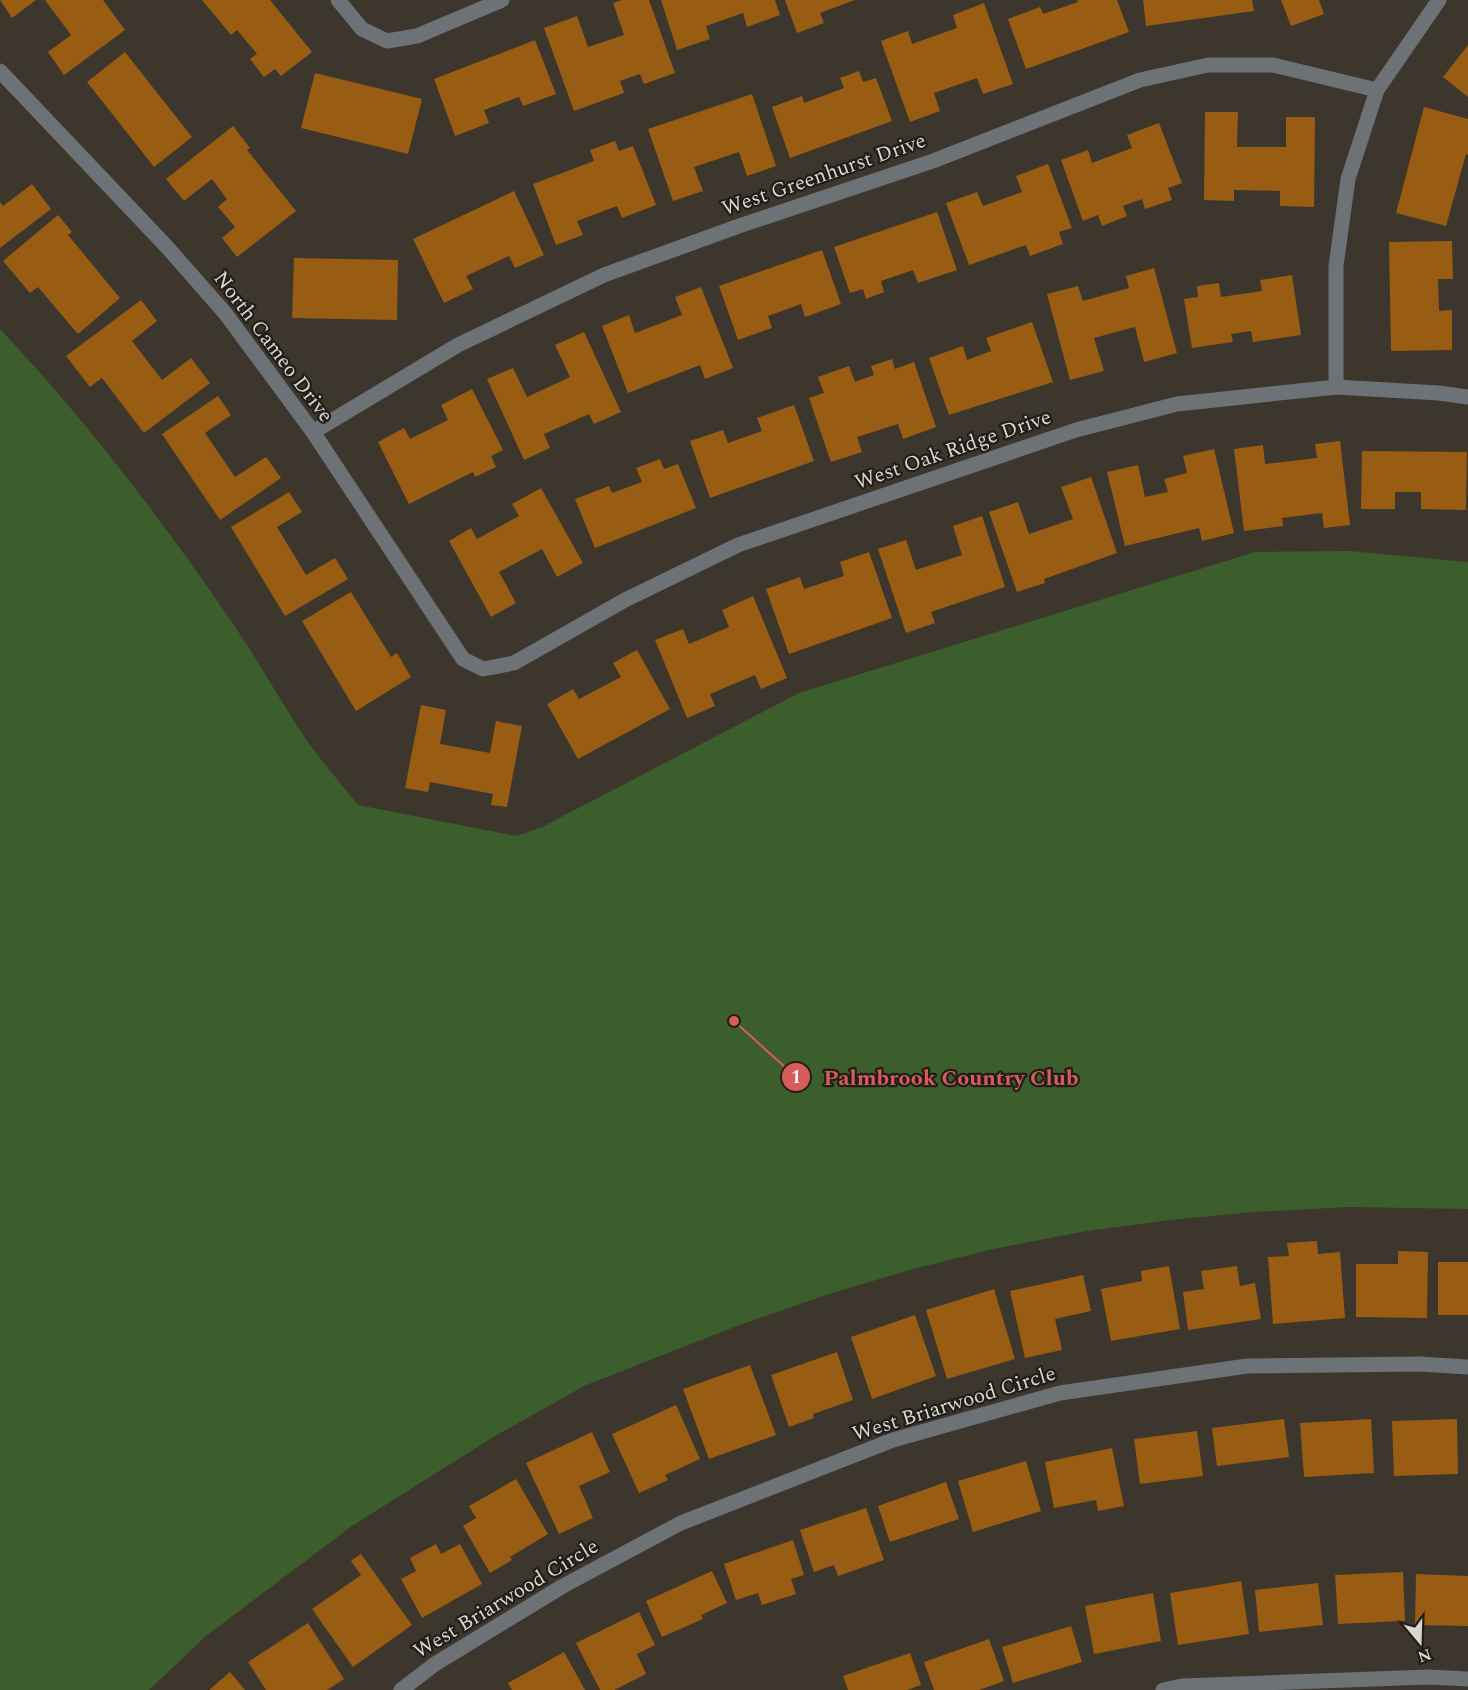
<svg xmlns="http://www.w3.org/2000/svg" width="1468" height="1690" viewBox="0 0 1468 1690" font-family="Spectral,serif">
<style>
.green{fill:#3b5e2c}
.building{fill:#985c13}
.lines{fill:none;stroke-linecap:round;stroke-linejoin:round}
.minor{stroke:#6c7275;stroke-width:15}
.labels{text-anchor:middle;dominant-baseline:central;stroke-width:4.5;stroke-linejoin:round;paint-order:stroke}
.street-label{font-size:21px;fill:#dad6d0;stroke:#211e1a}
.leader{fill:none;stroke:#d75c5a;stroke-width:2}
.callout-dot{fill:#d75c5a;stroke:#211e1a;stroke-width:2}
.mark-label{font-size:18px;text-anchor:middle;font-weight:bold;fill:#fff}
.callout-label{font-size:22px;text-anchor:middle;font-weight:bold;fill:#d75c5a;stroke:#211e1a;stroke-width:4.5;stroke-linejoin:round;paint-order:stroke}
</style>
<rect width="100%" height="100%" fill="#3d362c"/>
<path class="green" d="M0 329C85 419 159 516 229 618 257 658 280 701 307 741 323 763 341 784 358 805L517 836 542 827 799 693 1255 552 1349 551 1468 562V1209L1348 1207 1254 1212 1170 1220 1087 1231 993 1249 913 1269 829 1294 737 1326 586 1385 495 1436 352 1526 206 1636 149 1690H0Z"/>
<g class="building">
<polygon points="0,0 36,0 12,18"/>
<polygon points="45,0 103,0 125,30 64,75 48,52 71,35"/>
<polygon points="202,0 270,0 312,52 281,76 275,69 264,77 250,59 257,54 237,30 231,35"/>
<polygon points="622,0 649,0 675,73 644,84 640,74 620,81 624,93 574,111 544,28 577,16 588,47 624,35 613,3"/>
<polygon points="661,0 775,0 780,15 747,27 743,13 706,26 710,39 677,50"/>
<polygon points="785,0 855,0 820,13 824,23 797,33"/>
<polygon points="1077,0 1117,0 1129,32 1026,69 1008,19 1040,7 1043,14 1078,2"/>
<polygon points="1143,0 1252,0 1254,11 1146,26"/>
<polygon points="1281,0 1319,0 1324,14 1291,26"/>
<polygon points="984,3 1013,84 983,94 977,78 934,93 940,111 910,122 881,41 908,31 912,44 957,28 953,15"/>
<polygon points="535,40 556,94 523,106 519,97 484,110 489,123 455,136 434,79"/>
<polygon points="1468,45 1468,97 1443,77"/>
<polygon points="125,52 192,137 154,167 87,82"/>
<polygon points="859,71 863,82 876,78 892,121 790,158 772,107 802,96 804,103 844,88 840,78"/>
<polygon points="315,73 422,99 408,154 301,128"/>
<polygon points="752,94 776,166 747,176 739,152 694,167 703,191 673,201 648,129"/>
<polygon points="1424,107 1468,119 1468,155 1466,154 1446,226 1396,213"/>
<polygon points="1205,112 1238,112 1237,147 1286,147 1286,117 1315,117 1314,207 1280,206 1280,191 1234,190 1234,201 1204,200"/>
<polygon points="1159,123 1182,183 1168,188 1172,200 1145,209 1142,199 1123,206 1127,216 1102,226 1098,215 1083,221 1061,160 1088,150 1092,163 1132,148 1127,135"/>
<polygon points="233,126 250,148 247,150 296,211 237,257 222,238 235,227 218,207 227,199 212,179 184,201 166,179"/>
<polygon points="615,141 619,151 633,146 656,205 622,218 617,206 577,221 583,235 556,245 533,184 594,161 590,150"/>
<polygon points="1048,164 1072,228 1059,232 1063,244 1030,256 1026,245 969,265 946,203 977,192 983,206 1022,192 1016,176"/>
<polygon points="32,184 51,209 0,248 0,202 3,206"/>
<polygon points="514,191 544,255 515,268 509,256 466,276 473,289 444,303 413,239"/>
<polygon points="937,212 957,270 918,283 913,270 881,281 884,292 866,299 863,289 850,293 834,247"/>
<polygon points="58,215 72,232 68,235 120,298 78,334 38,287 30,293 3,261"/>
<polygon points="1452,241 1453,279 1438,279 1439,311 1452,310 1452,350 1391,351 1389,242"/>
<polygon points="822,250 841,304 805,317 801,304 768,316 772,328 738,340 719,286"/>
<polygon points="294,258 398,260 397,320 292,318"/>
<polygon points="1154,268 1177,353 1144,362 1135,327 1094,338 1104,371 1070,380 1047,294 1078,286 1083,301 1129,288 1126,276"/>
<polygon points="1292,275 1301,335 1253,342 1251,331 1231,334 1233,342 1192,348 1184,299 1198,297 1197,286 1219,283 1221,297 1262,291 1260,280"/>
<polygon points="701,287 733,368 705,379 700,365 628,393 602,326 629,315 635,333 682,315 675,297"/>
<polygon points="141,300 157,321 132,341 162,380 191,358 210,383 144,433 102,378 90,387 66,356"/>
<polygon points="1032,322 1053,382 949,415 929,358 963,346 967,360 991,351 986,338"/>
<polygon points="584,332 621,412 594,424 589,414 544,434 550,448 524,460 487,379 513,368 527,397 570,377 555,345"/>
<polygon points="892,359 895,369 914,362 936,427 903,439 898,424 857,437 862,452 831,462 809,398 824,393 818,377 849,366 855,382 874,375 871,366"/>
<polygon points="472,389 503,450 491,456 496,467 475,477 473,472 409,504 378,442 404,428 410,439 448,420 441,405"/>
<polygon points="218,396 231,415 205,433 235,477 266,457 281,478 220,520 162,434"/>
<polygon points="794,405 814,461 710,498 690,441 723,430 728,443 762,431 757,418"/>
<polygon points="1340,441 1350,525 1324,528 1322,513 1282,518 1283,526 1244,531 1234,449 1263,445 1265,464 1317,458 1315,444"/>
<polygon points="1214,449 1234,533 1202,541 1199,528 1125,546 1107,472 1138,465 1145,497 1168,492 1164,479 1187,473 1183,456"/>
<polygon points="1362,451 1467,452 1466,510 1421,509 1421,492 1395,492 1395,509 1361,509"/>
<polygon points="660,459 664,469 678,464 696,508 595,548 575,499 609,486 612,493 642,482 636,468"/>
<polygon points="1091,477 1117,553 1044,579 1045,583 1017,592 989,512 1018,502 1029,534 1073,519 1061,487"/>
<polygon points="541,488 583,563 557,577 542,549 499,572 516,603 491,617 449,541 471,528 477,539 519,516 512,504"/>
<polygon points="289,492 302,512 277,527 306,575 335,558 348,579 285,616 231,527"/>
<polygon points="982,516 1005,587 931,612 935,623 906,633 878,549 906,540 916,570 962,555 953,526"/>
<polygon points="869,552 892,618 789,654 766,589 800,577 804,589 844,576 840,562"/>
<polygon points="351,592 391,657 397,653 411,677 356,711 302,621"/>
<polygon points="753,596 787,678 761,689 755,675 710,694 715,706 687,718 655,640 683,629 689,644 729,627 722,610"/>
<polygon points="637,650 670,709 578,759 547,704 573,689 579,699 621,677 613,663"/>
<polygon points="421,705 446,710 440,744 490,753 496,721 522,726 507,807 491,805 493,794 430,782 428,792 405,788"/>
<polygon points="1317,1241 1318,1254 1340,1252 1345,1318 1273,1324 1268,1257 1289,1256 1287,1243"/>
<polygon points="1398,1251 1428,1252 1427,1318 1356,1317 1356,1264 1398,1264"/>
<rect x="1438" y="1262" width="30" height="53"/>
<polygon points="1169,1266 1180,1329 1111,1341 1101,1289 1142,1281 1141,1271"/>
<polygon points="1237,1266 1240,1286 1255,1283 1261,1319 1188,1330 1183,1292 1204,1289 1201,1271"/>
<polygon points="1083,1275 1091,1311 1055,1319 1062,1350 1025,1358 1010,1291"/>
<polygon points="994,1289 1015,1359 947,1379 926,1310"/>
<polygon points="915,1315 936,1376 872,1399 851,1337"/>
<polygon points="837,1352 853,1400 813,1414 814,1418 789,1427 771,1375"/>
<polygon points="750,1365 776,1435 709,1459 683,1389"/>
<polygon points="676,1405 700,1459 665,1475 668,1480 639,1493 612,1434"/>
<polygon points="1284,1419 1289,1457 1217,1466 1212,1428"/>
<polygon points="1371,1419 1374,1473 1304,1477 1300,1423"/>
<polygon points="1457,1419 1458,1474 1394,1476 1392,1421"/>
<polygon points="1197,1431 1203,1476 1140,1484 1134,1439"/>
<polygon points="592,1432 610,1472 579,1486 593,1518 559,1534 526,1463"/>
<polygon points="1112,1448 1124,1506 1098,1511 1096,1500 1054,1508 1045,1462"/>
<polygon points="1026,1461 1041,1511 973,1532 958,1481"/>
<polygon points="516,1479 548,1534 510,1557 512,1560 490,1573 463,1526 476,1518 469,1506"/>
<polygon points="946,1482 959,1519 890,1542 878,1506"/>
<polygon points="866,1508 884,1560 838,1576 834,1565 814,1572 800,1530"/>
<polygon points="793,1540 804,1575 791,1579 796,1594 762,1605 758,1593 736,1600 724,1564"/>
<polygon points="436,1544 441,1554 460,1544 482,1584 422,1618 401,1579 416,1571 410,1558"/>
<polygon points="361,1554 412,1625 353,1667 312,1609 361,1575 351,1561"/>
<polygon points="712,1571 727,1603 701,1615 703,1619 662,1637 646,1601"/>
<polygon points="1403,1572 1405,1621 1338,1624 1335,1575"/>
<polygon points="1416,1574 1468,1576 1468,1626 1415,1625"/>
<polygon points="1241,1581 1249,1634 1178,1645 1170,1593"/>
<polygon points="1318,1583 1323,1625 1259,1632 1255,1590"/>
<polygon points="1153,1593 1161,1641 1094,1654 1085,1606"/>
<polygon points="639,1612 655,1645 637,1654 646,1674 614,1690 600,1690 576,1643"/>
<polygon points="308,1623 344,1679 327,1690 266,1690 248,1662"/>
<polygon points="1071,1626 1082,1662 1013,1683 1002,1647"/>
<polygon points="989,1639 1004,1681 979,1690 934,1690 924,1662"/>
<polygon points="564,1652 585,1690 512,1690 508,1683"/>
<polygon points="910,1653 921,1685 907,1690 848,1690 843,1676"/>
<polygon points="230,1672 245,1690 209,1690"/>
</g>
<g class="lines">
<g class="minor">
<polyline points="338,0 362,29 387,41 417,36 502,0"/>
<polyline points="0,71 167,247 225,313 313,432 463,659 483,669 514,663 625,600 738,545 1076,430 1177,404 1336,387 1439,393 1468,397"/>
<polyline points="1336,387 1336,266 1348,179 1377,90 1439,0"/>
<polyline points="313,432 458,345 604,275 739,226 933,161 1140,80 1208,65 1273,65 1377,90"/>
<polyline points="401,1690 435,1664 563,1586 681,1523 893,1440 1060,1393 1247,1366 1419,1364 1468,1367"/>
<polyline points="1163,1690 1182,1686 1429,1677 1468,1679"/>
</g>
</g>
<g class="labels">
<g class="street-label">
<text transform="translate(824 175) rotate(-19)">West Greenhurst Drive</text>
<text transform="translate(273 347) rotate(53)">North Cameo Drive</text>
<text transform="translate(953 450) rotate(-19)">West Oak Ridge Drive</text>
<text transform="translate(954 1404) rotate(-17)">West Briarwood Circle</text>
<text transform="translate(506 1599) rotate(-31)">West Briarwood Circle</text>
</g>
</g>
<path class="leader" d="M734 1021L796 1077"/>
<g class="callout-dot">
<circle cx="734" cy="1021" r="6"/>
<circle cx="796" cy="1077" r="15"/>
</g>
<g class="mark-label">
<text x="796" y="1083">1</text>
</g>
<g class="callout-label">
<text x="951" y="1085">Palmbrook Country Club</text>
</g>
<g transform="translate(1420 1642) rotate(161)" stroke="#211e1a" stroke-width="4.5" paint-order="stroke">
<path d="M0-4.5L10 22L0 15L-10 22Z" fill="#dad6d0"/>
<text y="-9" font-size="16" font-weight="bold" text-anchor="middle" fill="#dad6d0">N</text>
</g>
</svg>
